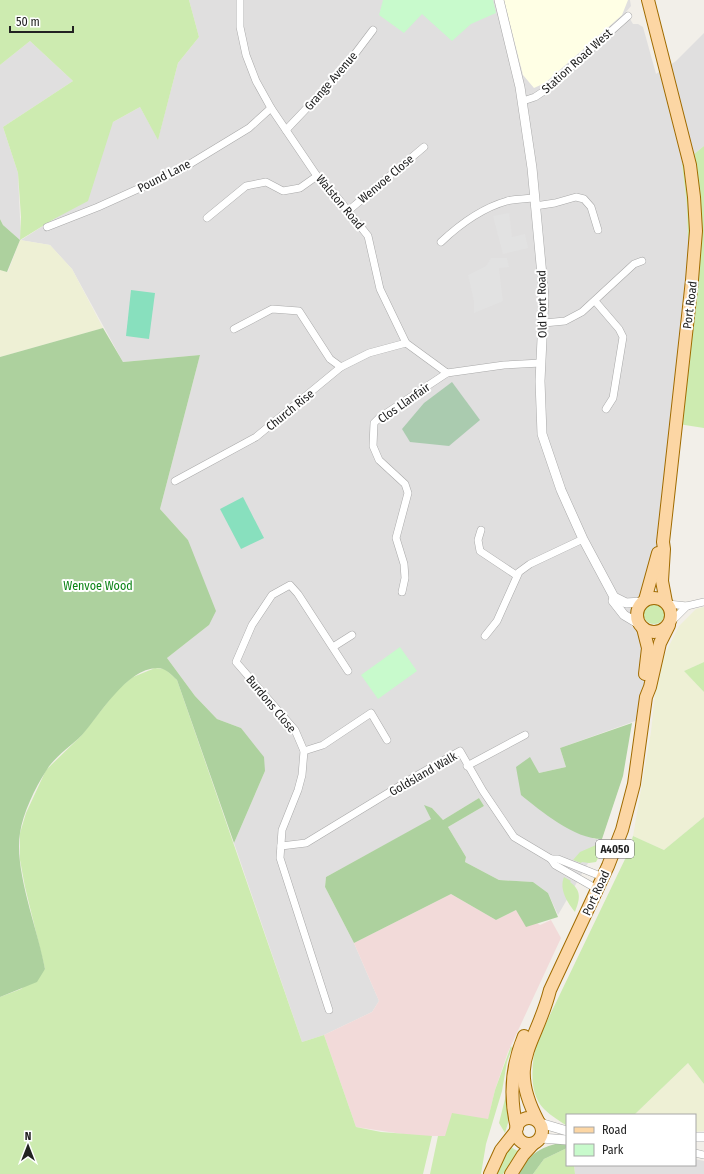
<svg xmlns="http://www.w3.org/2000/svg" width="704" height="1174" viewBox="0 0 704 1174" font-family="'Fira Sans Condensed',sans-serif">
<style>
.residential{fill:#e0dfdf}
.commercial{fill:#f2dad9}
.education{fill:#ffffe5}
.farmland{fill:#eef0d5}
.grass{fill:#cdebb0}
.forest{fill:#add19e}
.cemetery{fill:#aacbaf}
.park{fill:#c8facc}
.pitch{fill:#88e0be}
.parking{fill:#e2e2e2}
.lines{fill:none;stroke-linecap:round;stroke-linejoin:round}
.minor-casing{stroke:#a9a9a9;stroke-width:8}
.tertiary-casing{stroke:#a9a9a9;stroke-width:10}
.primary-casing{stroke:#a06b00;stroke-width:14}
.minor{stroke:#fff;stroke-width:7}
.tertiary{stroke:#fff;stroke-width:9}
.primary{stroke:#fcd6a4;stroke-width:12}
.labels{text-anchor:middle;dominant-baseline:central;stroke-width:4;stroke-linejoin:round;paint-order:stroke}
.shield{fill:#fff;stroke:#646464;stroke-width:1}
.shield-label{font-size:11px;font-weight:bold;fill:#222}
.street-label{font-size:12px;fill:#222;stroke:#fff}
.park-label{font-size:12px;fill:#0c8416;stroke:#fff}
</style>
<rect width="100%" height="100%" fill="#f2efe9"/>
<g class="residential">
<polygon points="189,0 630,0 631,6 626,12 633,24 638,24 643,27 656,74 676,61 704,33 704,146 682,164 687,206 689,275 657,551 631,625 640,635 651,656 638,720 560,748 566,767 539,773 516,767 594,839 602,839 558,915 548,893 533,882 499,880 465,862 466,857 448,827 484,806 479,798 443,820 432,808 425,806 432,819 326,877 325,887 354,943 379,1001 372,1012 324,1035 302,1042 234,843 265,771 241,728 217,719 195,696 167,658 209,625 188,540 160,509 200,355 123,362 72,269 50,245 20,240 3,225 0,219 0,65 30,41 73,81 3,127 18,173 21,240 54,219 113,122 140,107 158,139 178,63 199,37"/>
<polygon points="695,1159 704,1161 704,1174 575,1174 574,1165 695,1165"/>
</g>
<polygon class="commercial" points="451,894 496,920 516,910 540,925 551,920 561,938 508,1052 495,1090 488,1120 445,1136 416,1136 356,1127 324,1035 372,1012 379,1001 354,943"/>
<polygon class="education" points="504,0 628,0 622,15 545,83 534,88 523,75"/>
<g class="farmland">
<polygon points="20,240 50,245 72,269 103,328 0,357 0,270 8,272"/>
<polygon points="704,607 704,662 684,671 704,692 704,817 664,850 633,836 651,732 656,684 661,662 679,626 696,609"/>
<polygon points="688,1063 704,1084 704,1131 695,1132 695,1115 634,1115"/>
</g>
<g class="grass">
<polygon points="0,0 189,0 199,37 178,63 158,140 140,107 113,122 88,201 54,219 20,240 21,217 18,173 3,127 73,81 30,41 0,65"/>
<polygon points="704,146 704,428 672,423 689,275 687,206 682,164"/>
<circle cx="654" cy="613" r="11"/>
<polygon points="704,662 704,692 684,671"/>
<polygon points="155,668 165,669 177,680 302,1042 324,1035 356,1127 381,1132 432,1136 423,1174 0,1174 0,997 21,989 45,969 25,887 20,860 20,833 26,813 46,770 81,736 118,689 133,677"/>
<path d="M704 817V1084L688 1063 634 1115H567V1126C560 1121 551 1116 544 1109 528 1093 532 1064 536 1044L627 855 633 836 664 850Z"/>
<polygon points="596,845 605,845 596,862 589,863 582,862 581,863 573,860 580,852"/>
<path d="M564 877 571 881 570 882C582 891 580 899 575 912 567 902 559 889 564 877Z"/>
<polygon points="511,1046 512,1048 507,1062 502,1091 486,1144 481,1174 430,1174 438,1136 445,1136 452,1113 488,1119 495,1090"/>
<polygon points="507,1091 508,1123 505,1133 499,1123"/>
<polygon points="511,1147 519,1152 503,1174 495,1174 504,1155"/>
<polygon points="567,1148 567,1165 574,1165 575,1174 533,1174 544,1159"/>
</g>
<g class="forest">
<polygon points="0,219 3,225 20,240 7,272 0,270"/>
<path d="M103 328 123 362 200 355 160 509 188 540 216 611 209 625 167 658 195 696 217 719 241 728 264 757 265 771 234 843 177 680C170 674 166 668 157 668 126 669 100 715 82 735 70 747 54 757 46 771 35 788 23 813 20 833 14 872 38 929 45 969L37 982 0 997V357Z"/>
<path d="M632 723 623 776 602 839C574 839 541 811 521 795L516 767 530 757 539 773 566 767 560 748Z"/>
<polygon points="479,798 484,806 448,827 466,857 465,862 499,880 533,882 548,893 558,917 526,927 516,910 496,920 451,894 354,943 325,887 326,877 431,819 424,805 432,808 443,820"/>
<path d="M559 1143 567 1144V1148L544 1159 533 1174H519C528 1155 539 1148 559 1143Z"/>
</g>
<polygon class="cemetery" points="452,382 480,420 449,446 410,442 402,429 424,403"/>
<g class="park">
<polygon points="383,0 493,0 496,13 471,24 452,41 422,14 404,33 379,15"/>
<polygon points="400,647 417,671 378,699 361,675"/>
</g>
<g class="pitch">
<polygon points="131,290 155,293 149,339 126,336"/>
<polygon points="243,497 264,538 241,549 220,509"/>
</g>
<g class="parking">
<polygon points="509,213 512,237 525,234 528,248 503,254 493,216"/>
<polygon points="491,258 507,258 509,267 499,268 503,301 474,313 474,302 468,275 486,266"/>
</g>
<g class="lines">
<g class="minor-casing">
<g id="minor">
<polyline points="240,0 240,27 246,55 256,81 271,108 317,176 333,192 368,236 380,289 406,343 447,373 504,365 541,363"/>
<polyline points="523,101 535,97 544,91 628,16"/>
<polyline points="286,130 342,71 373,30"/>
<polyline points="535,206 555,203 576,197 584,199 591,207 598,230"/>
<polyline points="348,211 424,147"/>
<polyline points="207,218 246,186 266,182 283,191 300,188 317,176"/>
<polyline points="47,227 98,207 180,170 249,128 271,108"/>
<path d="M441 242C459 225 482 208 507 201 515 199 525 199 534 198"/>
<polyline points="595,301 619,329 623,337 613,398 606,409"/>
<polyline points="544,323 565,321 582,312 634,264 642,261"/>
<polyline points="234,329 272,309 299,311 330,359 341,367"/>
<polyline points="175,481 256,437 341,367 369,353 406,343"/>
<polyline points="481,530 478,540 480,551 516,575"/>
<polyline points="402,592 405,578 404,564 396,538 408,493 405,484 379,460 373,446 374,423 379,418 447,373"/>
<polyline points="668,604 687,606 704,602"/>
<polyline points="671,622 687,606"/>
<polyline points="485,636 497,621 519,572 530,564 583,539"/>
<polyline points="333,647 352,635"/>
<polyline points="304,751 323,745 371,713 387,740"/>
<polyline points="467,766 525,735"/>
<polyline points="281,846 306,843 416,776 460,751 483,791 514,837 551,859 558,859 603,877"/>
<polyline points="551,859 555,865 597,889"/>
<polyline points="329,1010 280,858 282,830 298,790 302,775 304,751 295,730 236,662 252,625 272,595 290,585 298,594 348,671"/>
<polyline points="695,1153 704,1155"/>
</g>
</g>
<g class="tertiary-casing">
<g id="tertiary">
<polyline points="499,0 520,87 532,168 544,297 540,381 542,434 561,490 583,539 614,597 613,601 624,615 639,624"/>
<polyline points="614,597 626,603 642,602"/>
<polyline points="540,1123 567,1131"/>
<polyline points="695,1137 704,1137"/>
<polyline points="541,1138 567,1140"/>
</g>
</g>
<g class="primary-casing">
<g id="primary">
<polyline points="648,0 690,165 694,197 696,231 692,280 663,542 664,549 662,581 666,602"/>
<circle cx="654" cy="615" r="17"/>
<polyline points="645,600 658,553"/>
<polyline points="643,628 648,648 645,674"/>
<circle cx="529" cy="1131" r="13"/>
<path d="M538 1121C506 1061 536 1046 550 990L608 866 622 830 634 784 646 697 650 687 660 643 669 625"/>
<path d="M517 1128C509 1096 511 1067 524 1036"/>
<polyline points="490,1174 501,1150 516,1131"/>
<polyline points="511,1174 523,1155 533,1144"/>
</g>
</g>
<use href="#minor" class="minor"/>
<use href="#tertiary" class="tertiary"/>
<use href="#primary" class="primary"/>
</g>
<g class="labels">
<rect class="shield" x="596" y="840" width="38" height="18" rx="3"/>
<g class="shield-label">
<text x="615" y="849">A4050</text>
</g>
<g class="street-label">
<text transform="translate(577 61) rotate(-42)">Station Road West</text>
<text transform="translate(331 81) rotate(-49)">Grange Avenue</text>
<text transform="translate(164 176) rotate(-27)">Pound Lane</text>
<text transform="translate(386 179) rotate(-40)">Wenvoe Close</text>
<text transform="translate(340 202) rotate(50)">Walston Road</text>
<text transform="translate(542 304) rotate(-91)">Old Port Road</text>
<text transform="translate(690 305) rotate(-83)">Port Road</text>
<text transform="translate(404 403) rotate(-35)">Clos Llanfair</text>
<text transform="translate(290 410) rotate(-39)">Church Rise</text>
<text transform="translate(271 704) rotate(50)">Burdons Close</text>
<text transform="translate(423 774) rotate(-30)">Goldsland Walk</text>
<text transform="translate(596 893) rotate(-65)">Port Road</text>
</g>
<g class="park-label">
<text x="98" y="586">Wenvoe Wood</text>
</g>
</g>
<rect x="566" y="1114" width="130" height="52" fill="#ffffff" stroke="#a7a7a7"/>
<rect x="574" y="1127" width="20" height="6" fill="#fcd6a4" stroke="#a7a7a7"/>
<text x="602" y="1134" font-size="12" fill="#222222">Road</text>
<rect x="574" y="1144" width="20" height="12" fill="#c8facc" stroke="#a7a7a7"/>
<text x="602" y="1154" font-size="12" fill="#222222">Park</text>
<g transform="translate(28 1146)" stroke="#ffffff" stroke-width="3" paint-order="stroke">
<path d="M0-3L7 15L0 10L-7 15Z" fill="#222222"/>
<text y="-6" font-size="11" font-weight="bold" text-anchor="middle" fill="#222222">N</text>
</g>
<path d="M10 26v6h63v-6" fill="none" stroke="#222222" stroke-width="2"/>
<text x="16" y="26" font-size="12" fill="#222222" stroke="#ffffff" stroke-width="3" paint-order="stroke">50 m</text>
</svg>
